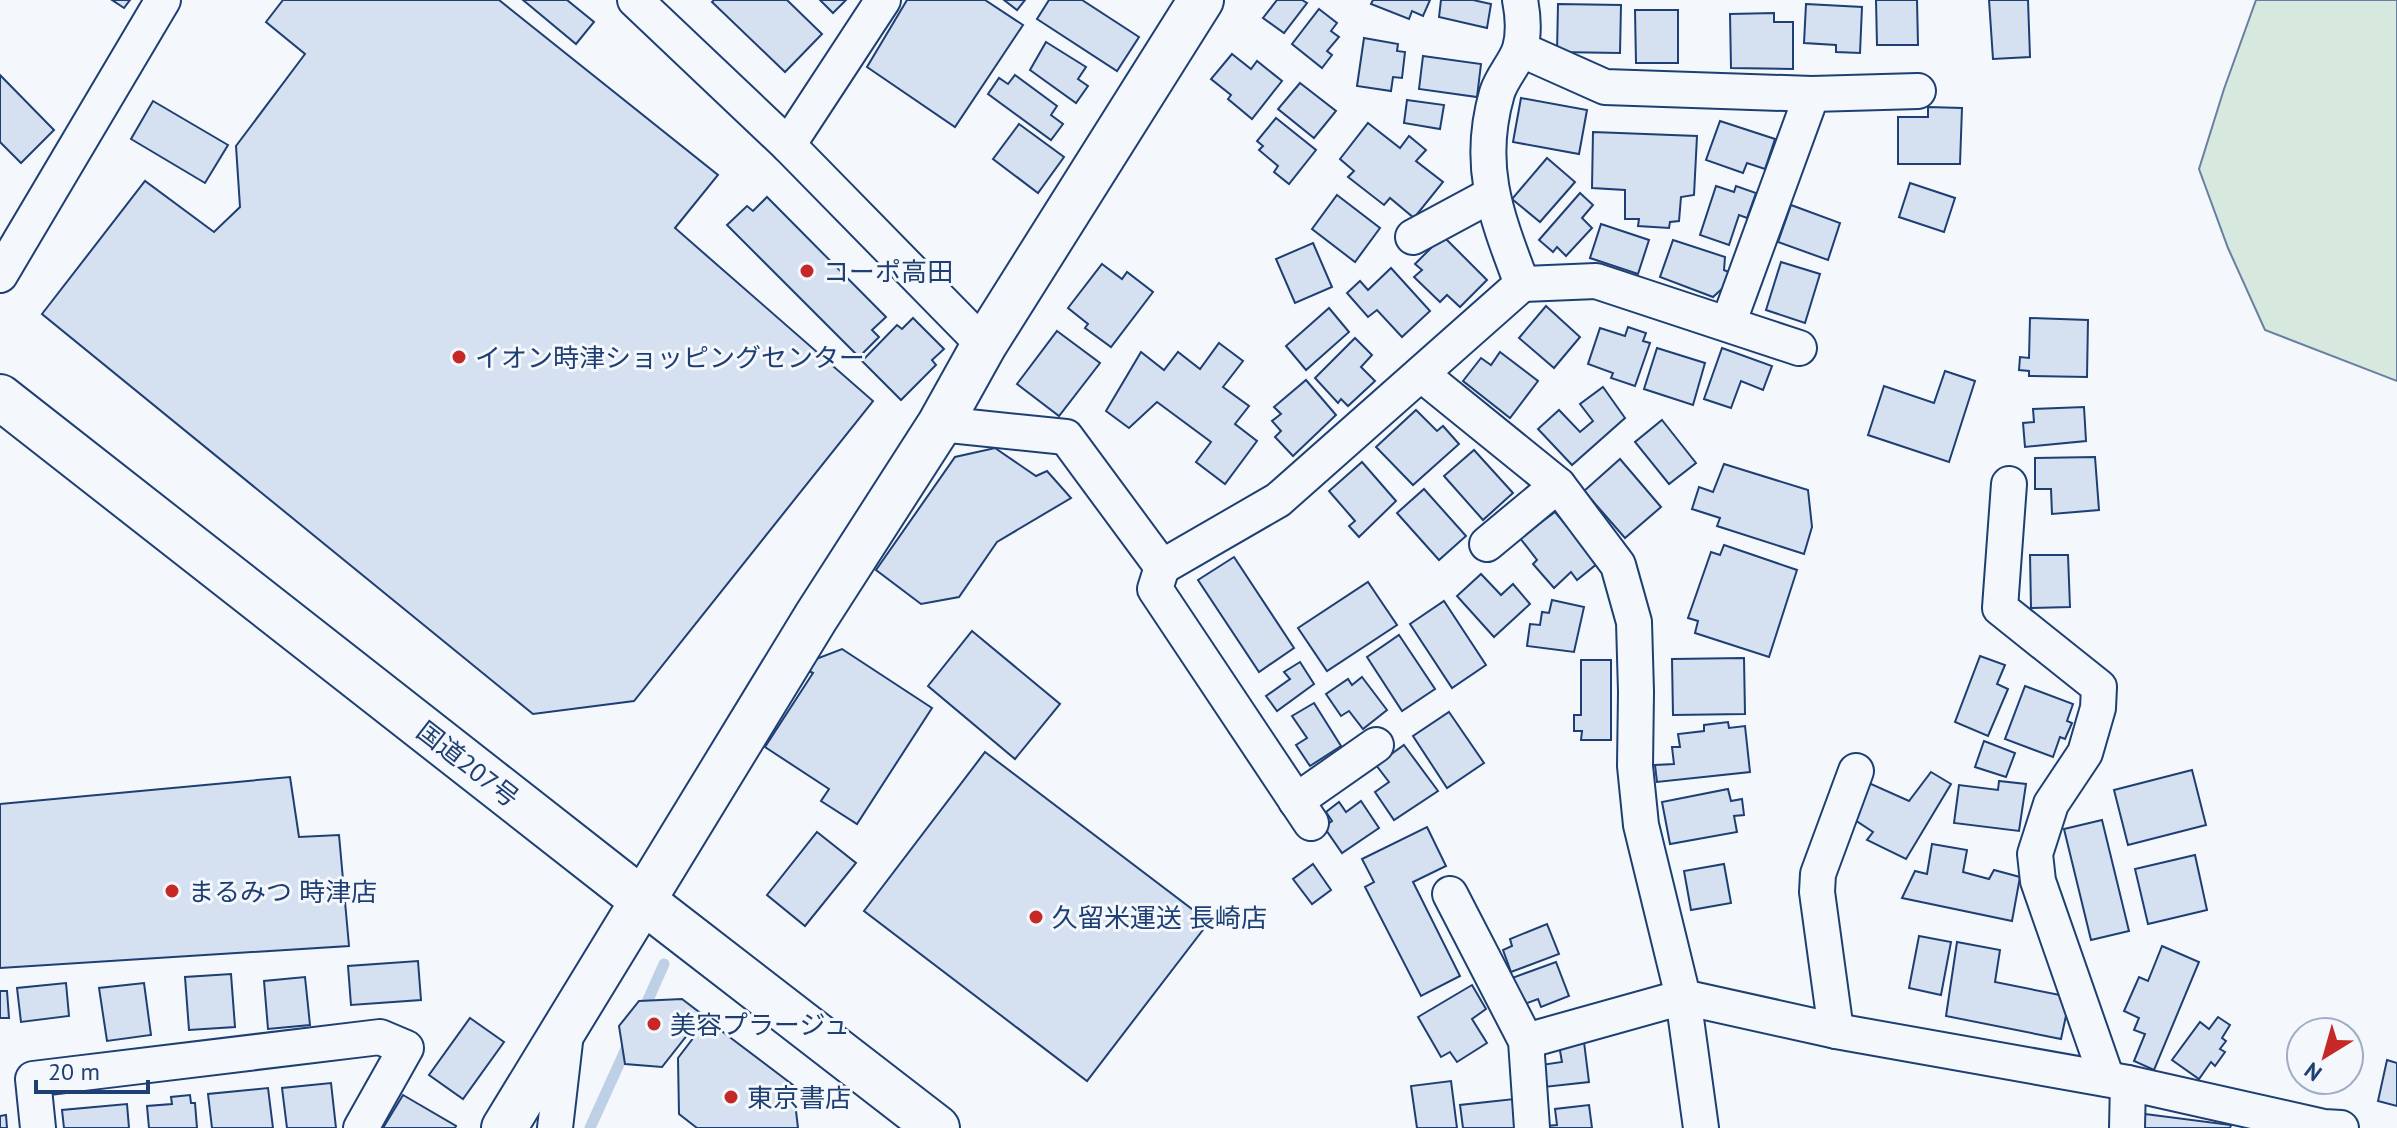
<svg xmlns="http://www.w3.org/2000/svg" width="2397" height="1128" viewBox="0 0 2397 1128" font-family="'PT Sans','Noto Sans JP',sans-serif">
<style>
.green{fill:#d7e8df;stroke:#687fa3;stroke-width:2}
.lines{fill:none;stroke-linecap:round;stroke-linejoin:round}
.stream{stroke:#bed0e5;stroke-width:11}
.building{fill:#d5e0f0;stroke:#1d3f73;stroke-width:2}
.street-casing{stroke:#1d3f73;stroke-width:38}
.secondary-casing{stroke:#1d3f73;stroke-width:48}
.highway-casing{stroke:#1d3f73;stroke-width:48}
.street{stroke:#f4f7fb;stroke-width:34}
.secondary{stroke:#f4f7fb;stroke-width:44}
.highway{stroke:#f4f7fb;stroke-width:44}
.poi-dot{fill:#c62828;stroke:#f4f7fb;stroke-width:3}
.labels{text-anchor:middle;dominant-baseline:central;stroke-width:6;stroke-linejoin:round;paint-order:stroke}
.poi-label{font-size:26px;fill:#1d3f73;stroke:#f4f7fb;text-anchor:start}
.street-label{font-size:26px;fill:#1d3f73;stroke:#f4f7fb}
</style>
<rect width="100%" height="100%" fill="#f4f7fb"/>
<polygon class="green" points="2256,0 2397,0 2397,381 2265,330 2228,248 2199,169 2224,89"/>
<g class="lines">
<g class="stream">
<polyline points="643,1011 664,964"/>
<polyline points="590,1128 629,1042"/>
</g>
</g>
<g class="building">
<polygon points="112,0 130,0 124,8"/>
<polygon points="283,0 499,0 718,175 675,228 873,401 634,701 533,714 42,314 145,181 214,232 240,207 236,146 305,54 266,22"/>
<polygon points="523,0 567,0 594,22 576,44"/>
<polygon points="714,0 787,0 822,34 785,72 712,2"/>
<polygon points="820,0 846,0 833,13"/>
<polygon points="907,0 985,0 1023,25 955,127 867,67"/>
<polygon points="1004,0 1025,0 1017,10"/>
<polygon points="1049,0 1082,0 1139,37 1117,71 1037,19"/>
<polygon points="1277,0 1302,0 1307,3 1284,33 1263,18"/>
<polygon points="1373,0 1430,0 1423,16 1412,11 1409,19 1371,4"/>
<polygon points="1441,0 1473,0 1491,4 1487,28 1439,17"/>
<polygon points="1876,0 1917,0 1918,45 1877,45"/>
<polygon points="1989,0 2028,0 2030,57 1993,59"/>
<polygon points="1558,4 1621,5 1620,53 1557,52"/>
<polygon points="1806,4 1862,7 1860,53 1836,52 1836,45 1804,43"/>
<polygon points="1319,9 1337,23 1331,31 1339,37 1327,51 1332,55 1322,68 1292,44"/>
<polygon points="1635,10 1678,10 1678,63 1636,63"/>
<polygon points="1774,13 1774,22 1793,22 1793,69 1731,68 1730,14"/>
<polygon points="1364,38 1398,44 1397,51 1405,52 1402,78 1393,77 1391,91 1357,86"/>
<polygon points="1046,42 1086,67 1078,79 1088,86 1076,103 1030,70"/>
<polygon points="1232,54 1251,69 1257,61 1282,81 1252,119 1228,99 1231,95 1211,79"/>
<polygon points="1423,56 1481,64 1477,97 1419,89"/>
<polygon points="0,75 54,130 21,163 0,142"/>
<polygon points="1015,75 1057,106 1051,115 1063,124 1051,140 988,94 999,78 1008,84"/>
<polygon points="1300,83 1336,111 1314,138 1278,109"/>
<polygon points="1521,98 1587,110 1579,154 1513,142"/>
<polygon points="1407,100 1444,105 1440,129 1404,123"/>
<polygon points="153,101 228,145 205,183 131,139"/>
<polygon points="1928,107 1962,108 1960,164 1898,164 1898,117 1928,117"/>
<polygon points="1276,118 1316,150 1289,184 1274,172 1278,166 1259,150 1263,146 1257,141"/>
<polygon points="1720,121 1775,139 1765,169 1747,163 1743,173 1706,160"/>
<polygon points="1368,123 1400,148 1409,136 1426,150 1416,161 1443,182 1414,218 1390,198 1384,205 1348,177 1354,171 1340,159"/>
<polygon points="1019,124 1064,157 1038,193 993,159"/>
<polygon points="1593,132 1697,136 1694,195 1681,197 1679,221 1670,222 1669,228 1638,226 1639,219 1625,219 1625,190 1592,188"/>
<polygon points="1547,158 1575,182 1540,222 1512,199"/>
<polygon points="1910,183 1955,198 1944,232 1899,217"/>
<polygon points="1716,186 1734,192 1736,186 1756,193 1747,218 1739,215 1729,245 1700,235"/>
<polygon points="1580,193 1593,205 1582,218 1592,228 1566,256 1557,247 1553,252 1539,240"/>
<polygon points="1337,195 1380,228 1355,262 1312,229"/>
<polygon points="767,197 886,317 872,330 879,337 859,357 727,225 747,206 753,211"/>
<polygon points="1791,205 1840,223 1828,260 1778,242"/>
<polygon points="1601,224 1649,240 1638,274 1590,258"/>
<polygon points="1443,236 1487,280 1460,307 1447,295 1440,302 1414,277 1422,270 1415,264"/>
<polygon points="1673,240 1725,257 1724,270 1731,273 1724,287 1713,297 1660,277"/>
<polygon points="1313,243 1332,287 1295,303 1276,259"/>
<polygon points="1781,262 1820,274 1805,323 1766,310"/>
<polygon points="1102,264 1122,279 1127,272 1153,292 1111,347 1085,328 1088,324 1068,308"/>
<polygon points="1391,268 1430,311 1402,337 1377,310 1368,317 1347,293 1360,281 1368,290"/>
<polygon points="1546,306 1580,337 1554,368 1519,338"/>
<polygon points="1329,308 1349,332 1306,370 1286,346"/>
<polygon points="913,318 944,349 932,360 936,365 901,400 862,361 897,325 902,329"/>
<polygon points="2030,318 2088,320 2087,377 2029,376 2029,371 2019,370 2020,357 2029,358"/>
<polygon points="1628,327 1646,333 1643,341 1650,343 1635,386 1611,378 1613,373 1588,364 1600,328 1625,336"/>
<polygon points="1057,331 1100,363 1059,416 1017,384"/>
<polygon points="1355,338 1372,355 1361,367 1375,381 1348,406 1341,399 1338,403 1315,378"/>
<polygon points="1219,343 1243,361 1223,387 1249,406 1235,424 1257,441 1225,484 1196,462 1211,442 1157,402 1129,428 1106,411 1141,352 1164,370 1178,352 1200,369"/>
<polygon points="1657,348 1705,363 1693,405 1644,389"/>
<polygon points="1722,348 1772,366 1763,390 1741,381 1731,408 1704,399"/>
<polygon points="1500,352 1538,381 1510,418 1463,381 1481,358 1491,365"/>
<polygon points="1945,371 1975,381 1949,462 1868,435 1884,386 1934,403"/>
<polygon points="1306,380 1336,415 1293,456 1275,437 1281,431 1272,421 1281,414 1274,407"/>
<polygon points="1603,387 1625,418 1572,465 1538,429 1559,410 1580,432 1593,421 1580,404"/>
<polygon points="2084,407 2086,441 2025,447 2023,423 2034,422 2033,409"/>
<polygon points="1416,410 1437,431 1443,426 1459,444 1413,485 1376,447"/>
<polygon points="1662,420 1696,463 1669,484 1635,442"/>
<polygon points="995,448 1036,476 1047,471 1071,498 997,542 959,597 921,604 876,570 955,457"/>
<polygon points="1474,450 1513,493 1483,520 1444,476"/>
<polygon points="2095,457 2099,510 2052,514 2051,489 2035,489 2035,458"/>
<polygon points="1620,459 1661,507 1625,538 1584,491"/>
<polygon points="1362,462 1396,501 1359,537 1349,526 1355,521 1329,491"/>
<polygon points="1724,464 1808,490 1812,527 1804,554 1717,526 1720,518 1692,509 1699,487 1713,492"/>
<polygon points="1424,489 1466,536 1439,560 1397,513"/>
<polygon points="1555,512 1598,563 1577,580 1571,572 1554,588 1533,564 1537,560 1520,538"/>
<polygon points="1724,545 1797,570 1769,657 1695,633 1698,621 1688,618 1711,552 1720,555"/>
<polygon points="2030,555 2068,555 2070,607 2031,608"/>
<polygon points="1234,557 1294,648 1259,672 1198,580"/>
<polygon points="1481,574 1501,595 1513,584 1530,604 1494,637 1457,596"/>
<polygon points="1368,582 1397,625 1327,671 1298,628"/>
<polygon points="1552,600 1584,607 1574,652 1527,646 1530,624 1540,625 1542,612 1549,613"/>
<polygon points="1444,601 1486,665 1452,688 1410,624"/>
<polygon points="972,631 1060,704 1015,759 928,686"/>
<polygon points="1399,635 1435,689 1402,711 1367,657"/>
<polygon points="842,649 932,708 857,824 821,801 829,789 765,747 813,673 809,671 816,659"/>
<polygon points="1980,656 2005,665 1997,684 2008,689 1988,736 1955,722"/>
<polygon points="1744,658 1745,714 1673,715 1672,659"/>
<polygon points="1581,660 1611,660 1611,740 1581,740 1582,731 1574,731 1574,715 1581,715"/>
<polygon points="1300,662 1314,684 1277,711 1266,696 1290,679 1284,672"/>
<polygon points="1362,677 1387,710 1363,729 1349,711 1341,716 1326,694 1348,679 1352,685"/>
<polygon points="2025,686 2073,704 2067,721 2072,723 2065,739 2060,737 2053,757 2005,739"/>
<polygon points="1314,703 1341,746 1310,766 1296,745 1307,738 1292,716"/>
<polygon points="1449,712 1484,763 1447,788 1413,736"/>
<polygon points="1728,722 1729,728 1745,726 1750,772 1657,782 1655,765 1674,764 1672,747 1680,747 1678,734 1704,731 1704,725"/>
<polygon points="1984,741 2015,753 2006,777 1975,767"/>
<polygon points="1404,745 1438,791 1394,820 1375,792 1389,782 1376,765"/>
<polygon points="985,752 1209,922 1087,1081 864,911"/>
<polygon points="2192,770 2206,825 2128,845 2114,790"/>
<polygon points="1931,772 1951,784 1906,859 1867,840 1873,832 1855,820 1869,783 1909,801"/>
<polygon points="290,777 299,837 339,835 349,946 0,968 0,804"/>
<polygon points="1999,781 2026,784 2019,831 1954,823 1959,785 1998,790"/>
<polygon points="1728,789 1731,801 1742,799 1744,815 1734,816 1737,832 1670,844 1662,802"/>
<polygon points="1361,801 1379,828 1342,853 1324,827 1332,821 1326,812 1339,802 1346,812"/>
<polygon points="2102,820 2129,931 2091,940 2064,829"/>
<polygon points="1427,827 1446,866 1413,882 1460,976 1421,996 1365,887 1374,882 1362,859"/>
<polygon points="817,832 856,863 805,926 767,895"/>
<polygon points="1932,844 1967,850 1963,872 1989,879 1994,870 2020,877 2012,921 1902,898 1915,871 1927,874"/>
<polygon points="2195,855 2207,910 2148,924 2135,869"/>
<polygon points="1313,864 1331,890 1312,904 1293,879"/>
<polygon points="1724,864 1731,903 1691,910 1684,871"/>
<polygon points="1547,924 1559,954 1511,972 1503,950 1512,946 1510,939"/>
<polygon points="1919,936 1951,942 1941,995 1909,988"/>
<polygon points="1957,942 2000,950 1995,982 2070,997 2061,1039 1946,1016"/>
<polygon points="2162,946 2199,962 2154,1070 2134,1061 2145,1034 2134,1030 2139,1018 2124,1011 2139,977 2148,981"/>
<polygon points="418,961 421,1000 351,1005 348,966"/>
<polygon points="1556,962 1569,996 1541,1007 1538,999 1522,1005 1512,978"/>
<polygon points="231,974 235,1027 189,1030 185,977"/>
<polygon points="305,977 310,1025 268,1029 264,981"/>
<polygon points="66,983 69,1016 21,1022 17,988"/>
<polygon points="144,983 151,1035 107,1041 99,988"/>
<polygon points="1472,985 1486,1009 1472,1019 1487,1043 1457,1062 1450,1052 1441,1057 1418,1017"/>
<polygon points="0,991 7,991 9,1018 0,1018"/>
<polygon points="682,999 703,1015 662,1067 625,1064 619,1026 639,1001"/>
<polygon points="2218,1017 2230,1025 2222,1038 2226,1041 2220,1049 2225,1052 2215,1066 2211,1062 2199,1079 2172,1060 2200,1022 2209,1029"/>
<polygon points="470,1018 504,1042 463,1099 429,1075"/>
<polygon points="707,1020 793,1085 798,1128 697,1128 679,1114 678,1058"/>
<polygon points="1584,1042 1589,1082 1544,1087 1541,1065 1562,1062 1559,1045"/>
<polygon points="2387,1060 2397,1063 2397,1106 2378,1101"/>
<polygon points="1451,1081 1457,1128 1417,1128 1411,1086"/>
<polygon points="331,1083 336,1128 287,1128 282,1088"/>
<polygon points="268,1088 273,1128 212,1128 208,1094"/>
<polygon points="190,1095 191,1103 195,1103 197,1128 149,1128 147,1106 172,1104 171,1097"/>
<polygon points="403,1095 456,1126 455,1128 383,1128"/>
<polygon points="1514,1099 1518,1128 1463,1128 1460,1105"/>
<polygon points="127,1104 129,1128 64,1128 62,1110"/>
<polygon points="1589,1105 1592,1128 1546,1128 1546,1126 1557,1125 1555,1109"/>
<polygon points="2145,1114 2231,1125 2230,1128 2143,1128"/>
<polygon points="6,1115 7,1128 0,1128 0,1116"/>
</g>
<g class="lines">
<g class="street-casing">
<g id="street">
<polyline points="635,0 788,145 984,345"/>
<polyline points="1520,49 1605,87 1812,94 1918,91"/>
<polyline points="788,145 883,0"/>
<polyline points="1413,237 1491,195"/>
<polyline points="0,275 163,0"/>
<polyline points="1522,284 1596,281 1799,348"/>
<polyline points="1728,324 1812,94"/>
<polyline points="1421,374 1558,485 1618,565 1634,622 1636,692 1635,766 1641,825 1683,997 1836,1031 2128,1083 2324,1127 2341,1128"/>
<path d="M940 424 1066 437 1162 567 1278 500 1522 284C1496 215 1476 166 1497 93 1502 77 1515 64 1520 49 1524 34 1523 15 1520 0"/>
<polyline points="2009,484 2000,608 2099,687 2098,708 2085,753 2051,804 2035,854 2038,881 2107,1079"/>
<polyline points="1487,544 1558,485"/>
<polyline points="1162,567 1155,589 1311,823"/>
<polyline points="1296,801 1376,745"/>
<polyline points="1450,894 1526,1041 1532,1128"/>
<polyline points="1836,1031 1817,892 1818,874 1856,771"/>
<polyline points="1526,1041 1683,997 1701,1128"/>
<polyline points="38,1128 33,1079 380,1037 406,1048 361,1128"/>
<polyline points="555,1128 566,1033"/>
<polyline points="2127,1128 2128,1083"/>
</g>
</g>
<g class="secondary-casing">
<polyline id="secondary" points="504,1128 816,617 940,424 984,345 1201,0"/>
</g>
<g class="highway-casing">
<polyline id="highway" points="0,397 642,900 937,1128"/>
</g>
<use href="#street" class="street"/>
<use href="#secondary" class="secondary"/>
<use href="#highway" class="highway"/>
</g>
<g class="poi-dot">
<circle cx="807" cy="271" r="8"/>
<circle cx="459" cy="357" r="8"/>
<circle cx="172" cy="891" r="8"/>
<circle cx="1036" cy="917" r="8"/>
<circle cx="654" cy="1024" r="8"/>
<circle cx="731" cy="1097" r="8"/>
</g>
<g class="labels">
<g class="poi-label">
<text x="823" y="271">コーポ高田</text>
<text x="475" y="357">イオン時津ショッピングセンター</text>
<text x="188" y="891">まるみつ 時津店</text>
<text x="1052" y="917">久留米運送 長崎店</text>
<text x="670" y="1024">美容プラージュ</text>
<text x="747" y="1097">東京書店</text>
</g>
<g class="street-label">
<text transform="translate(468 764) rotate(38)">国道207号</text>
</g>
</g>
<g transform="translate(2325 1056) rotate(217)"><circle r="38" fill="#f4f7fb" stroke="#9eadc5" stroke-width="2"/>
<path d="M0-6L14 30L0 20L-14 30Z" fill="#c62828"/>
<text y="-12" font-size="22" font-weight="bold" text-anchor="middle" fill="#1d3f73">N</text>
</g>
<path d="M36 1080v12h112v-12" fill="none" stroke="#1d3f73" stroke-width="4"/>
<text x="48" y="1080" font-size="24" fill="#1d3f73" stroke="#f4f7fb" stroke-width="6" paint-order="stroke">20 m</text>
</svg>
